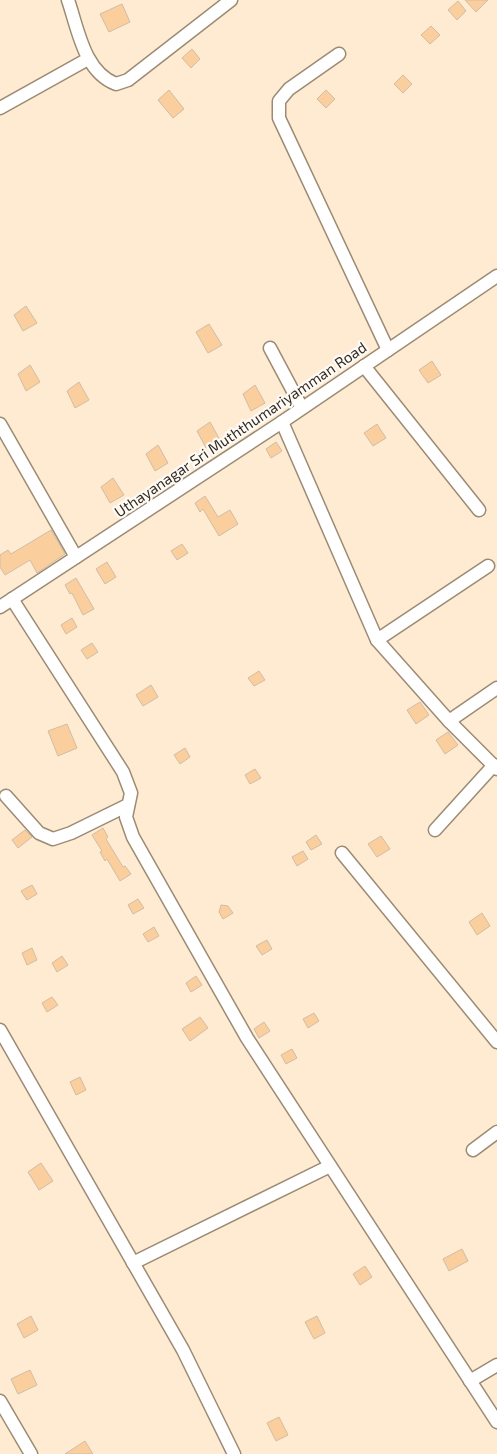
<svg xmlns="http://www.w3.org/2000/svg" width="497" height="1454" viewBox="0 0 497 1454" font-family="'Exo 2',sans-serif">
<style>
.building{fill:#fbcf9d;stroke:#d1bca6}
.lines{fill:none;stroke-linecap:round;stroke-linejoin:round}
.minor-casing{stroke:#9c8b74;stroke-width:15}
.minor{stroke:#fff;stroke-width:12}
.labels{text-anchor:middle;dominant-baseline:central;stroke-width:4.5;stroke-linejoin:round;paint-order:stroke}
.street-label{font-size:15px;fill:#322b21;stroke:#fefaf5}
</style>
<rect width="100%" height="100%" fill="#feebd2"/>
<g class="building">
<polygon points="465,0 488,0 476,12"/>
<polygon points="458,1 466,11 457,20 448,10"/>
<polygon points="122,4 130,22 109,32 100,14"/>
<polygon points="431,26 440,35 430,44 421,35"/>
<polygon points="192,49 200,59 191,68 182,58"/>
<polygon points="403,75 412,84 403,93 394,84"/>
<polygon points="169,90 184,109 173,118 158,100"/>
<polygon points="326,90 335,99 326,108 317,99"/>
<polygon points="26,306 37,323 23,331 14,315"/>
<polygon points="209,324 222,345 208,353 196,332"/>
<polygon points="432,361 441,375 428,383 419,370"/>
<polygon points="30,365 40,382 26,391 18,374"/>
<polygon points="79,382 89,400 75,408 67,391"/>
<polygon points="255,385 265,403 251,411 243,394"/>
<polygon points="210,422 220,440 206,448 197,431"/>
<polygon points="377,424 386,438 373,446 364,433"/>
<polygon points="276,442 282,451 271,458 266,449"/>
<polygon points="158,445 168,463 155,471 146,454"/>
<polygon points="113,478 124,495 110,503 101,487"/>
<polygon points="205,496 218,517 230,510 238,524 219,536 203,509 200,512 195,503"/>
<polygon points="51,530 65,554 37,573 30,560 5,575 0,567 0,555 8,550 11,554"/>
<polygon points="182,544 188,553 177,560 171,551"/>
<polygon points="107,562 116,577 105,584 96,569"/>
<polygon points="76,578 94,609 83,615 72,593 70,594 65,585"/>
<polygon points="72,618 77,627 66,634 61,625"/>
<polygon points="92,643 98,652 87,659 81,650"/>
<polygon points="259,671 265,680 254,686 248,678"/>
<polygon points="151,685 158,697 143,706 136,695"/>
<polygon points="420,702 429,715 416,724 407,710"/>
<polygon points="67,724 77,748 58,756 48,731"/>
<polygon points="448,732 458,745 445,754 436,740"/>
<polygon points="185,748 190,757 180,764 174,755"/>
<polygon points="255,769 261,778 250,784 245,775"/>
<polygon points="103,828 108,837 106,839 123,867 125,866 131,874 120,881 107,859 105,861 100,852 102,851 92,835"/>
<polygon points="25,830 32,837 18,848 12,840"/>
<polygon points="316,835 322,844 311,850 306,842"/>
<polygon points="381,836 390,849 377,857 368,844"/>
<polygon points="303,851 308,859 297,866 292,857"/>
<polygon points="32,885 37,894 27,900 21,891"/>
<polygon points="138,899 144,908 133,914 128,905"/>
<polygon points="221,905 228,906 233,913 223,919 219,912"/>
<polygon points="482,913 490,926 477,935 469,922"/>
<polygon points="154,927 159,936 148,942 143,934"/>
<polygon points="267,940 272,949 262,955 256,946"/>
<polygon points="32,948 37,960 27,965 22,953"/>
<polygon points="62,956 68,965 57,972 52,963"/>
<polygon points="196,976 202,985 191,992 186,983"/>
<polygon points="52,997 58,1005 47,1012 42,1003"/>
<polygon points="314,1013 319,1021 308,1028 303,1019"/>
<polygon points="200,1017 208,1028 190,1041 182,1029"/>
<polygon points="264,1022 270,1031 259,1038 254,1029"/>
<polygon points="292,1049 297,1058 286,1064 281,1055"/>
<polygon points="80,1077 86,1090 76,1095 70,1082"/>
<polygon points="41,1163 53,1181 39,1190 28,1172"/>
<polygon points="462,1249 468,1261 449,1271 443,1259"/>
<polygon points="365,1266 372,1277 360,1285 353,1274"/>
<polygon points="31,1316 38,1330 24,1338 17,1324"/>
<polygon points="317,1316 325,1333 314,1339 305,1322"/>
<polygon points="30,1370 37,1385 18,1394 11,1379"/>
<polygon points="279,1417 288,1435 276,1441 267,1423"/>
<polygon points="85,1441 93,1454 65,1454"/>
</g>
<g class="lines">
<g class="minor-casing">
<g id="minor">
<path d="M68 0C78 29 84 72 116 84L128 80 231 0"/>
<polyline points="339,54 289,89 279,101 279,118 388,350"/>
<polyline points="0,108 88,59"/>
<polyline points="270,348 302,408"/>
<polyline points="364,366 479,510"/>
<polyline points="282,422 377,640 449,721 497,769"/>
<polyline points="0,424 76,557"/>
<polyline points="12,599 123,772 131,793 126,817 133,837 247,1038 497,1422"/>
<polyline points="0,607 282,422 497,276"/>
<polyline points="377,640 488,566"/>
<polyline points="449,721 497,688"/>
<polyline points="6,796 39,833 53,839 71,833 128,805"/>
<polyline points="435,830 494,765"/>
<polyline points="342,853 497,1042"/>
<polyline points="0,1030 183,1350 234,1454"/>
<polyline points="473,1150 497,1132"/>
<polyline points="133,1263 330,1166"/>
<polyline points="470,1381 497,1365"/>
<polyline points="0,1401 31,1454"/>
</g>
</g>
<use href="#minor" class="minor"/>
</g>
<g class="labels">
<g class="street-label">
<text transform="translate(240 429) rotate(-34)">Uthayanagar Sri Muththumariyamman Road</text>
</g>
</g>
</svg>
